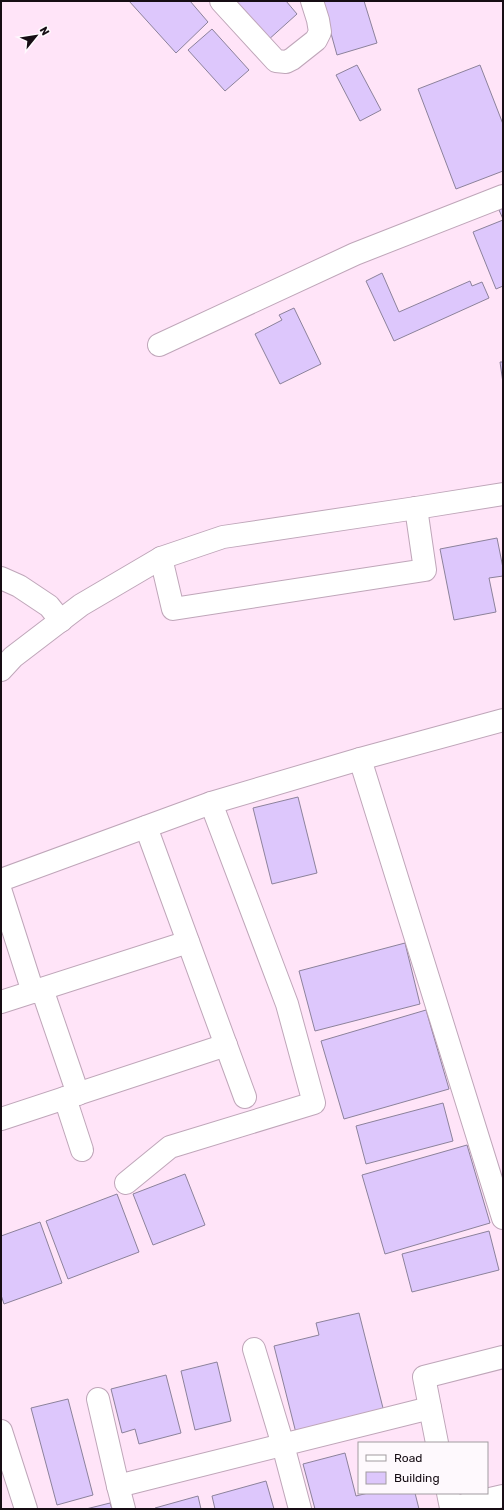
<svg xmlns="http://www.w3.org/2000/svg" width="504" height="1510" viewBox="0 0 504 1510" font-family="Rubik,sans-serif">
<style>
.building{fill:#ddc7fc;stroke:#8c829b}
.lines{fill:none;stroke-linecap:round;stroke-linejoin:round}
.minor-casing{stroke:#bfa6b9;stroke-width:24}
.minor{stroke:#fff;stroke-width:22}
</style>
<rect width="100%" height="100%" fill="#ffe4f8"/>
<g class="building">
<polygon points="129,1 190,1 208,22 176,53"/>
<polygon points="230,1 286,1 297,14 267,41"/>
<polygon points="322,1 364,1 377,43 337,55"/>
<polygon points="212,29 249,70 225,91 188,50"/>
<polygon points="357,65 381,110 360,121 336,75"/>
<polygon points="480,65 503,124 503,171 456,189 418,89"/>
<polygon points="503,208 503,219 499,210"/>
<polygon points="503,220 503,286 496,289 473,232"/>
<polygon points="382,273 399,312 470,281 472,286 482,282 489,298 394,341 366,281"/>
<polygon points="294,308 321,364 280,384 255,334 282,320 279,315"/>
<polygon points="500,362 503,362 503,383"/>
<polygon points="497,538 503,568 503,576 489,578 496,612 454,620 440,549"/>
<polygon points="298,797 317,873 272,884 253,808"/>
<polygon points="405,943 420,1004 315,1031 299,971"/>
<polygon points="426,1010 449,1089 344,1119 321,1041"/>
<polygon points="443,1103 453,1141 366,1164 356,1126"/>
<polygon points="467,1145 490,1223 385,1254 362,1175"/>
<polygon points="185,1174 205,1225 153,1245 133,1194"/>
<polygon points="117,1194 139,1252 68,1279 46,1221"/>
<polygon points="40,1222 62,1283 4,1304 1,1295 1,1236"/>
<polygon points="489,1231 499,1270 412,1292 402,1254"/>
<polygon points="359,1313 384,1412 296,1433 274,1346 319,1335 316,1323"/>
<polygon points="217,1362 231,1421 195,1430 181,1371"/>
<polygon points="166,1375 181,1433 139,1444 135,1429 122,1433 111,1389"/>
<polygon points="68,1399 93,1495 57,1505 31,1408"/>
<polygon points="345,1453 356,1496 368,1493 415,1493 419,1509 315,1509 303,1464"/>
<polygon points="266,1481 274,1509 215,1509 212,1496"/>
<polygon points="198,1496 201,1509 156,1509 155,1508"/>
<polygon points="110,1503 112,1509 86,1509"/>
</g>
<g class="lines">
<g class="minor-casing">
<g id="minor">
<polyline points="221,1 276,61 286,62 292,59 316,40 320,32 318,20 312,1"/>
<polyline points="159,345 355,254 503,196"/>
<polyline points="161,558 173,609 425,570 416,508"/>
<polyline points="1,578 19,586 49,606 61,621"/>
<polyline points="1,670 13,657 81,605 161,558 223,537 416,508 503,494"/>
<polyline points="360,759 503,1218"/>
<polyline points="146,827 245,1097"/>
<polyline points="1,880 211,803"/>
<polyline points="1,892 33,992"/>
<polyline points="42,989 78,1094"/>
<polyline points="1,1002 188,942"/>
<polyline points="65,1098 82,1150"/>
<polyline points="1,1119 226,1045"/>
<polyline points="126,1183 170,1147 314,1103 287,1004 211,803 360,759 503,720"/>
<polyline points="254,1349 283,1445 300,1509"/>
<polyline points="98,1399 118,1486 124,1509"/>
<polyline points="1,1431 26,1509"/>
<polyline points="437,1443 424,1377 503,1357"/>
<polyline points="118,1486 430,1408"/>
<polyline points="448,1493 451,1508 503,1496"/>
</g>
</g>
<use href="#minor" class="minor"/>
</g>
<rect width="504" height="1510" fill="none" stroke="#160d14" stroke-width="4"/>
<rect x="358" y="1442" width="130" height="52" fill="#fef9fd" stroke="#a19ba0"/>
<rect x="366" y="1455" width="20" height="6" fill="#ffffff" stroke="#a19ba0"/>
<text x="394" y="1462" font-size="12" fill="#160d14">Road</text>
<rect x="366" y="1472" width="20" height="12" fill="#ddc7fc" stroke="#a19ba0"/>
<text x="394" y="1482" font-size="12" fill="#160d14">Building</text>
<g transform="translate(36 36) rotate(60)" stroke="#fef9fd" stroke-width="3" paint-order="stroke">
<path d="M0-3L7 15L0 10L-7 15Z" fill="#160d14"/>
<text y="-6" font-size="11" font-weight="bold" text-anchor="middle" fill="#160d14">N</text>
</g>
</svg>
